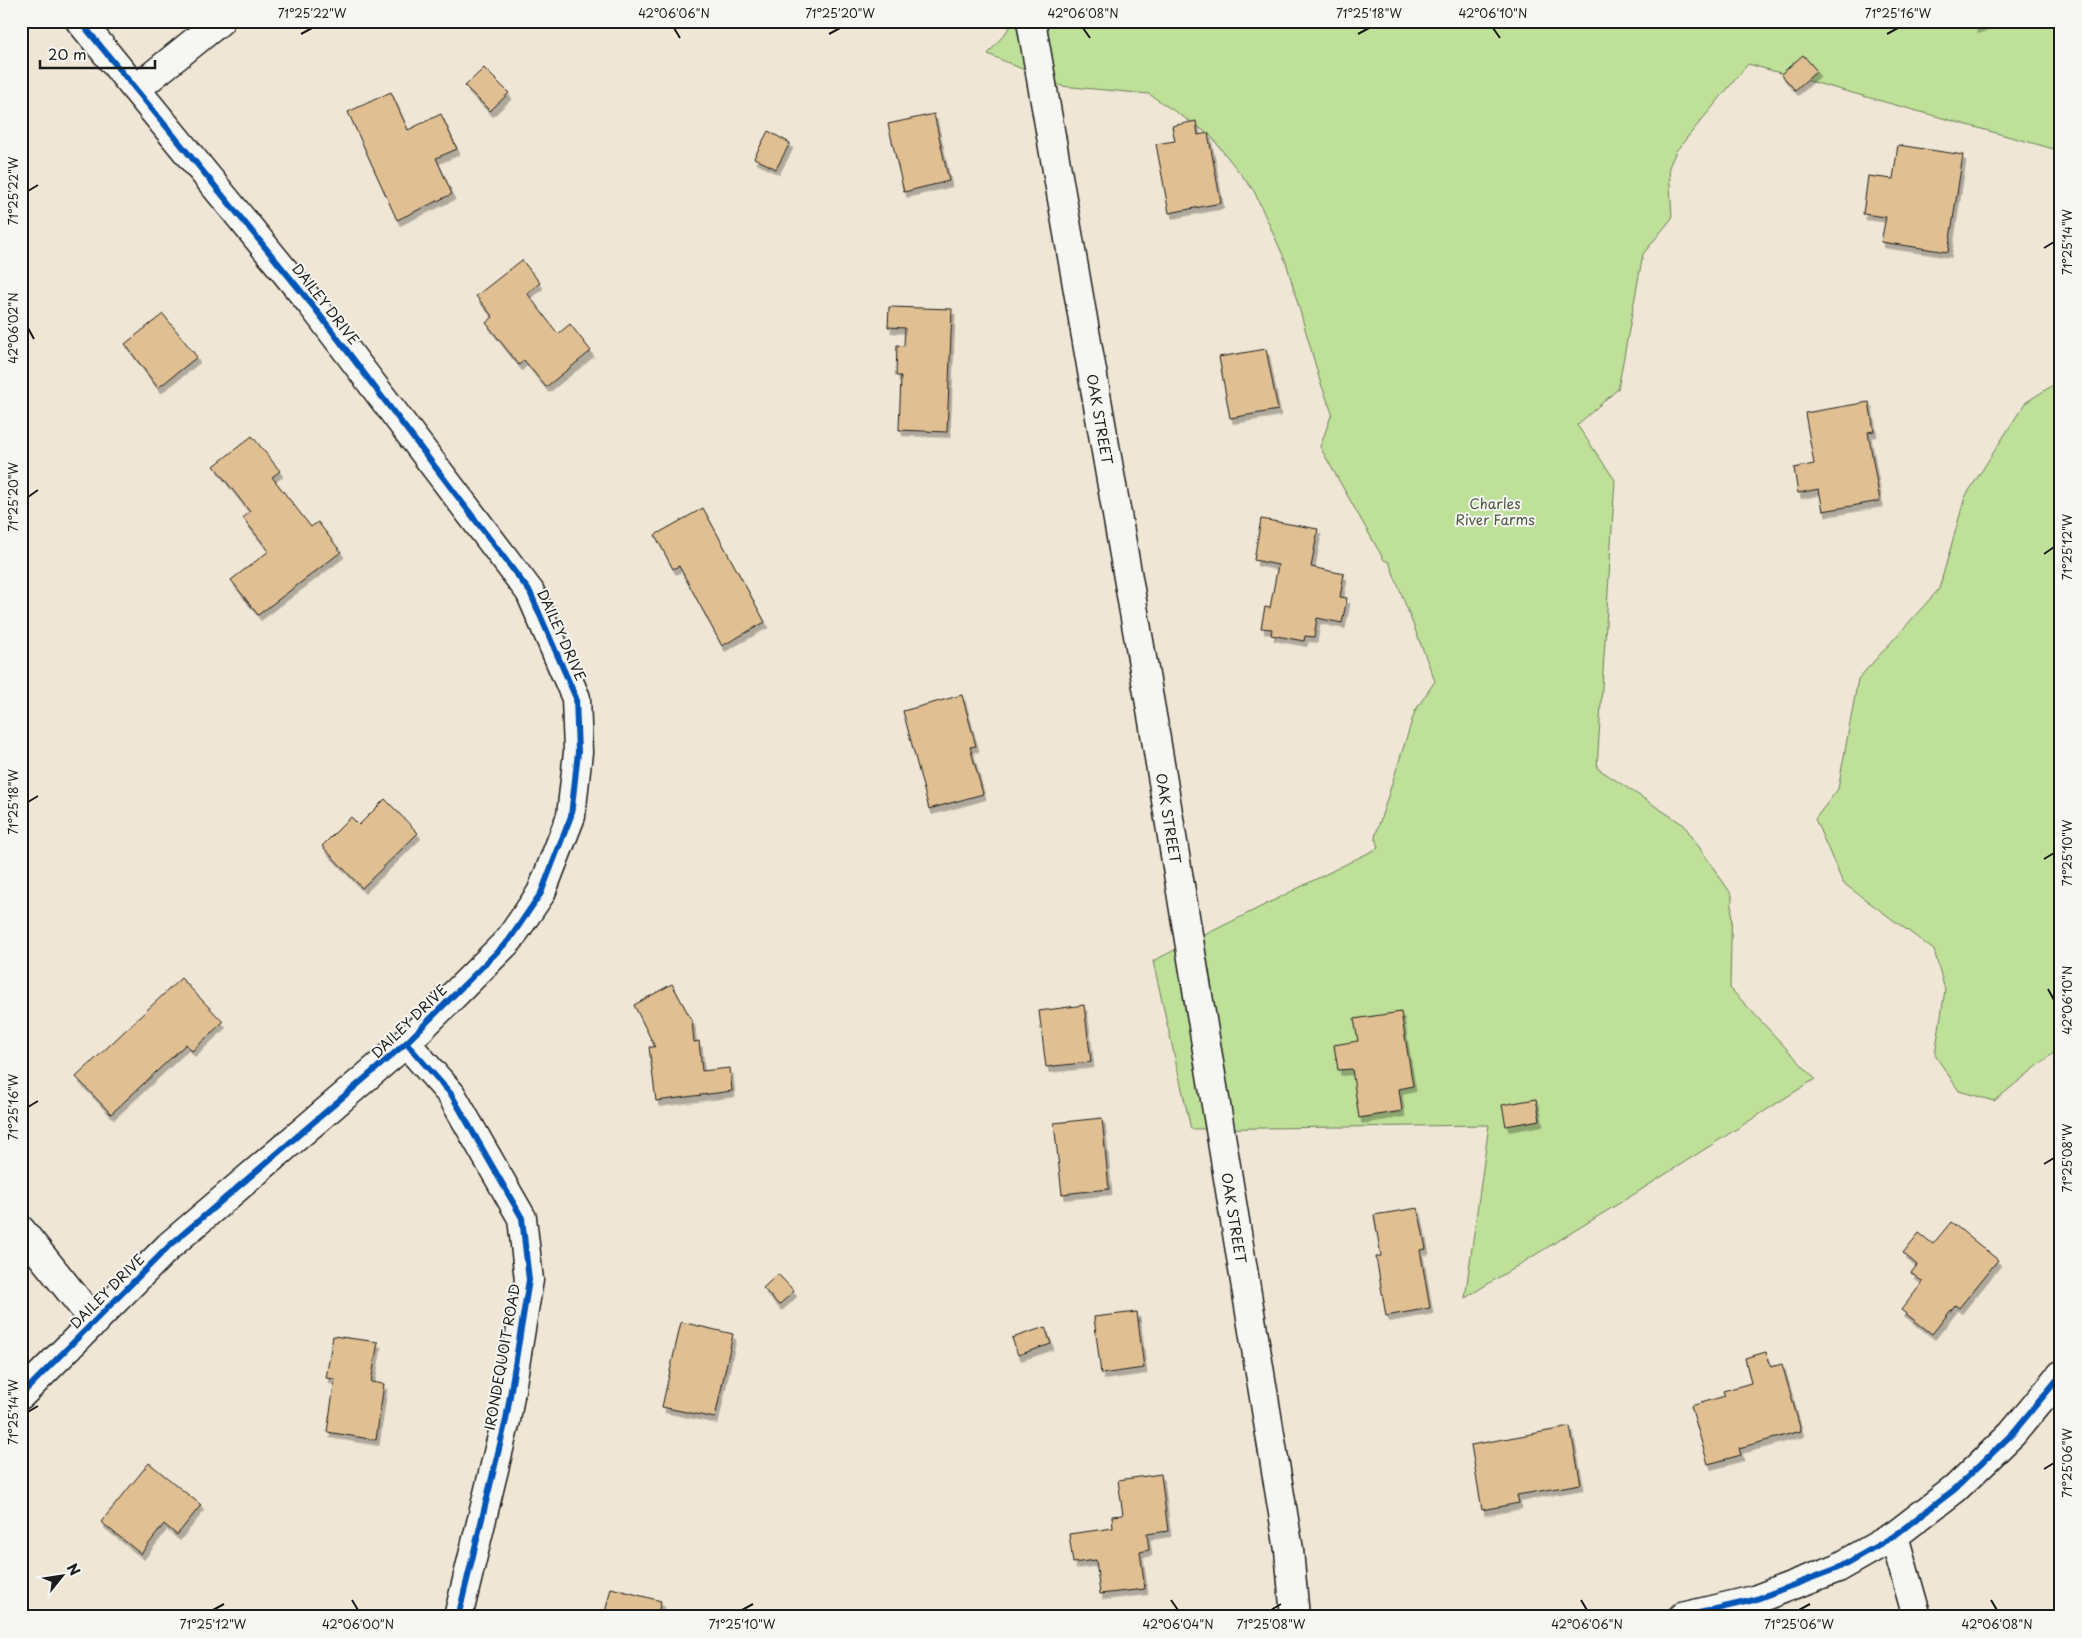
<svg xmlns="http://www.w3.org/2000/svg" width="2082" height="1638" viewBox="0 0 2082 1638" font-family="'Playpen Sans',sans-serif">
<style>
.green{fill:#bee099;stroke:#6d7e5a}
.building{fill:#e0c092;stroke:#1c1c1c;filter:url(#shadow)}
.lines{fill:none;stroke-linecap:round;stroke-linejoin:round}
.street-casing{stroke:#1c1c1c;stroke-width:31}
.secondary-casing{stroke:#1c1c1c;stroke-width:31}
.street{stroke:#f6f6f2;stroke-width:28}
.secondary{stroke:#f6f6f2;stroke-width:28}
.cycleway-casing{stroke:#f6f6f2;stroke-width:9}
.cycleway{stroke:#0057b8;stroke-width:6}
.ticks{fill:none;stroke:#1c1c1c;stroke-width:2}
.labels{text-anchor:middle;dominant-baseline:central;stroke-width:4;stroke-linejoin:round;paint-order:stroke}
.street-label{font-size:14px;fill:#1c1c1c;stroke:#f6f6f2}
.park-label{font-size:14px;fill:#4d5742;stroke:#f6f6f2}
.neatline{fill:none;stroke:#1c1c1c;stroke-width:2}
.ticks-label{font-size:12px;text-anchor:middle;fill:#1c1c1c}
</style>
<defs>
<filter id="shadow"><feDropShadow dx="3" dy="5.5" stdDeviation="0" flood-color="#0004"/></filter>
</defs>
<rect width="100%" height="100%" fill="#efe6d5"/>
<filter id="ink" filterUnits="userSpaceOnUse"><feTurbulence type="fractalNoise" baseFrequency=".02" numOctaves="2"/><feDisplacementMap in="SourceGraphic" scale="10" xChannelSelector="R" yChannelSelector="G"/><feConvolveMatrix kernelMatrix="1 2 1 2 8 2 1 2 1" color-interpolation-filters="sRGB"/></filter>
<g filter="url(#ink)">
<g class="green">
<polygon points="1015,21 2061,21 2061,151 1748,64 1676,151 1669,167 1672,218 1643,254 1618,389 1577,425 1615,480 1597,768 1684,825 1732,895 1730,988 1815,1079 1636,1193 1465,1298 1489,1125 1191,1129 1153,961 1378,848 1375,837 1415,711 1435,681 1389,562 1384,560 1320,447 1332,413 1320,381 1286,262 1254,191 1210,135 1149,94 1061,86 988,54"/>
<polygon points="2061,380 2061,1047 1994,1101 1959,1091 1935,1055 1945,990 1934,950 1843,883 1815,819 1838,789 1858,679 1939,589 1965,497 2025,403"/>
</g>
<g class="building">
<polygon points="1973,21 1995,21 1975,28"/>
<polygon points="1803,55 1817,71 1795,90 1781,74"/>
<polygon points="484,68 509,93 490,111 465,86"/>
<polygon points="391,92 408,130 441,114 457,149 436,158 452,194 397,220 348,112"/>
<polygon points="934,114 949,181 904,192 888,124"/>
<polygon points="1196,121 1198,135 1208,133 1221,203 1169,213 1156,144 1175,141 1172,126"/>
<polygon points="768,131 790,143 776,169 754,158"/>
<polygon points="1898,145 1963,155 1948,252 1881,242 1886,217 1863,214 1868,176 1893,179"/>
<polygon points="522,260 540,283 527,293 558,334 570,324 591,351 546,387 524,360 519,365 486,323 493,317 476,296"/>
<polygon points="889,307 952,309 947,432 899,430 901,376 896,376 897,345 904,346 905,328 888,327"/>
<polygon points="163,314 197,357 158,388 125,344"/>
<polygon points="1266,349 1278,410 1230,418 1219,357"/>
<polygon points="1869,402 1874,431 1868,432 1880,501 1823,511 1819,489 1798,493 1794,468 1814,464 1805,413"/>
<polygon points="252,436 280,471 272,477 311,527 318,522 341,552 258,615 231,580 269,551 243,518 250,512 214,466"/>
<polygon points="703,508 765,622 722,646 679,566 673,569 655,535"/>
<polygon points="1261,519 1318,529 1311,567 1344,574 1340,597 1347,598 1342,623 1317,618 1314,637 1305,636 1304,641 1271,635 1272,629 1261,628 1265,607 1270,608 1278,565 1254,560"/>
<polygon points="962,695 976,746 970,747 983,794 929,809 903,711"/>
<polygon points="385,799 418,833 362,888 322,846 351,817 359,825"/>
<polygon points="181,978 223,1022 192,1051 186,1044 111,1114 76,1077"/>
<polygon points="672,984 692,1021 694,1042 699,1041 702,1071 730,1068 732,1091 656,1101 649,1047 655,1047 634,1005"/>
<polygon points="1084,1005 1091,1062 1046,1067 1039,1011"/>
<polygon points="1401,1012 1413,1086 1399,1089 1402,1111 1359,1118 1352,1069 1338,1070 1334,1045 1358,1041 1354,1019"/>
<polygon points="1536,1099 1540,1120 1506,1126 1502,1105"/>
<polygon points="1102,1118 1109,1189 1062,1194 1054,1123"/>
<polygon points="1418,1208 1426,1249 1420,1250 1430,1308 1386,1316 1376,1257 1381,1256 1374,1215"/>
<polygon points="1951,1222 1998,1260 1959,1308 1955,1305 1932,1334 1901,1310 1923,1282 1911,1273 1917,1265 1903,1253 1919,1233 1933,1244"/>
<polygon points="778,1274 794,1291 779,1305 763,1288"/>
<polygon points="1137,1312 1144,1368 1101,1374 1094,1317"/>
<polygon points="681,1322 733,1334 715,1418 662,1407"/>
<polygon points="1045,1327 1051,1344 1018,1355 1012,1338"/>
<polygon points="333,1336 378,1342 371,1382 384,1384 376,1440 327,1432 335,1379 326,1378"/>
<polygon points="1766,1352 1771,1367 1782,1364 1801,1431 1739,1448 1741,1455 1708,1464 1691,1406 1725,1396 1723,1391 1751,1383 1745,1358"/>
<polygon points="1570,1427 1581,1484 1517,1495 1519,1503 1482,1510 1471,1445"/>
<polygon points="149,1463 201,1505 177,1535 164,1524 141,1554 101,1522"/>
<polygon points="1161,1474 1168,1531 1147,1534 1149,1550 1140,1552 1145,1589 1100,1594 1096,1560 1073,1563 1069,1534 1113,1528 1112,1516 1123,1515 1118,1480"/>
<polygon points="611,1588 661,1601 657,1617 604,1617"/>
</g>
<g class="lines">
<g class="street-casing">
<g id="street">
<polyline points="136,89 220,21"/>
<polyline points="406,1043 451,1094 522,1218 529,1280 506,1420 458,1617"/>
<polyline points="21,1230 95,1322"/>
<polyline points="21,1395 169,1246 406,1043 509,940 541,893 571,816 578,752 576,698 530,592 313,306 80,21"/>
<polyline points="1894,1536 1917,1617"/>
<polyline points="1682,1617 1754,1600 1838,1568 1894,1536 1955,1489 2012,1434 2061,1375"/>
</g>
</g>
<g class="secondary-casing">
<g id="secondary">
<path id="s1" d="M1031 21 1154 727 1289 1550 1295 1617"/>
</g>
</g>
<use href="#street" class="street"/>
<use href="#secondary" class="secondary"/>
<g class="cycleway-casing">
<g id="cycleway">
<polyline points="406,1043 451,1094 522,1218 529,1280 506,1420 458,1617"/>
<polyline points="21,1395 169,1246 406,1043 509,940 541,893 571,816 578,752 576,698 530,592 313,306 80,21"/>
<polyline points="1682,1617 1754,1600 1838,1568 1894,1536 1955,1489 2012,1434 2061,1375"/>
</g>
</g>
<use href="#cycleway" class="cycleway"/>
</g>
</g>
<path class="ticks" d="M674 28 680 38M1083 28 1090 38M1493 28 1500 38M301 34 312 28M829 34 840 28M1358 34 1369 28M1887 34 1898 28M28 191 38 185M2044 248 2054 242M28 328 34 339M28 497 38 490M2044 554 2054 547M28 802 38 796M2044 859 2054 853M2048 989 2054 1000M28 1107 38 1101M2044 1164 2054 1158M28 1412 38 1406M2044 1469 2054 1463M352 1600 358 1610M1171 1600 1178 1610M1581 1600 1587 1610M1991 1600 1997 1610M213 1610 224 1604M742 1610 753 1604M1271 1610 1281 1604M1799 1610 1810 1604"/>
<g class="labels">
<g class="street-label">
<text transform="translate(326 304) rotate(52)">DAILEY DRIVE</text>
<text stroke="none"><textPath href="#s1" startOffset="404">OAK STREET</textPath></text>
<text transform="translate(562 635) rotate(66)">DAILEY DRIVE</text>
<text stroke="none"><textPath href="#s1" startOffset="809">OAK STREET</textPath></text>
<text transform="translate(409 1021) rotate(-44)">DAILEY DRIVE</text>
<text stroke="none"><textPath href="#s1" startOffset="1214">OAK STREET</textPath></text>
<text transform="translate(107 1291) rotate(-45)">DAILEY DRIVE</text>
<text transform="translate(502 1357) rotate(-80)">IRONDEQUOIT ROAD</text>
</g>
<g class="park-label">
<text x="1495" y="503">Charles<tspan x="1495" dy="16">River Farms</tspan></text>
</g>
</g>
<rect width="2082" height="1638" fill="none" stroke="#f6f6f2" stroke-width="55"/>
<g transform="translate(62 1576) rotate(60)" stroke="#f6f6f2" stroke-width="4" paint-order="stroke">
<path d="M0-4L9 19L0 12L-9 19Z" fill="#1c1c1c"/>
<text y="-8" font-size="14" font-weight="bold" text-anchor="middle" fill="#1c1c1c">N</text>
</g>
<path d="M40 60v8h115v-8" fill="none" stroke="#1c1c1c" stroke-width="2.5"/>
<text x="48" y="60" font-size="15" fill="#1c1c1c" stroke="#f6f6f2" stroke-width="4" paint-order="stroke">20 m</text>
<rect x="28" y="28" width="2026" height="1582" class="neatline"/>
<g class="ticks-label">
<text x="312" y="18">71°25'22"W</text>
<text x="674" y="18">42°06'06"N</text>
<text x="840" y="18">71°25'20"W</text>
<text x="1083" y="18">42°06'08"N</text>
<text x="1369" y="18">71°25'18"W</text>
<text x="1493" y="18">42°06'10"N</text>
<text x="1898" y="18">71°25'16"W</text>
<text transform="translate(14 191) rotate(-90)" y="4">71°25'22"W</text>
<text transform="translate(2068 242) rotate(-90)" y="4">71°25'14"W</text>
<text transform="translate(14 328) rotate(-90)" y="4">42°06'02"N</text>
<text transform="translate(14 497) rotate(-90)" y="4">71°25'20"W</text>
<text transform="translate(2068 547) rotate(-90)" y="4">71°25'12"W</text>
<text transform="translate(14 802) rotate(-90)" y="4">71°25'18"W</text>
<text transform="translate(2068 853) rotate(-90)" y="4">71°25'10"W</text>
<text transform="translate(2068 1000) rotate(-90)" y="4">42°06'10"N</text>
<text transform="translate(14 1107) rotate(-90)" y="4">71°25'16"W</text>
<text transform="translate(2068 1158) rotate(-90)" y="4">71°25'08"W</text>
<text transform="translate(14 1412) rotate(-90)" y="4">71°25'14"W</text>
<text transform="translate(2068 1463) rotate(-90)" y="4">71°25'06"W</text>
<text x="213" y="1629">71°25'12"W</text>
<text x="358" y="1629">42°06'00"N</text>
<text x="742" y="1629">71°25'10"W</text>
<text x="1178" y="1629">42°06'04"N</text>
<text x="1271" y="1629">71°25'08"W</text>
<text x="1587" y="1629">42°06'06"N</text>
<text x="1799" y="1629">71°25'06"W</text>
<text x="1997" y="1629">42°06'08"N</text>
</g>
</svg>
